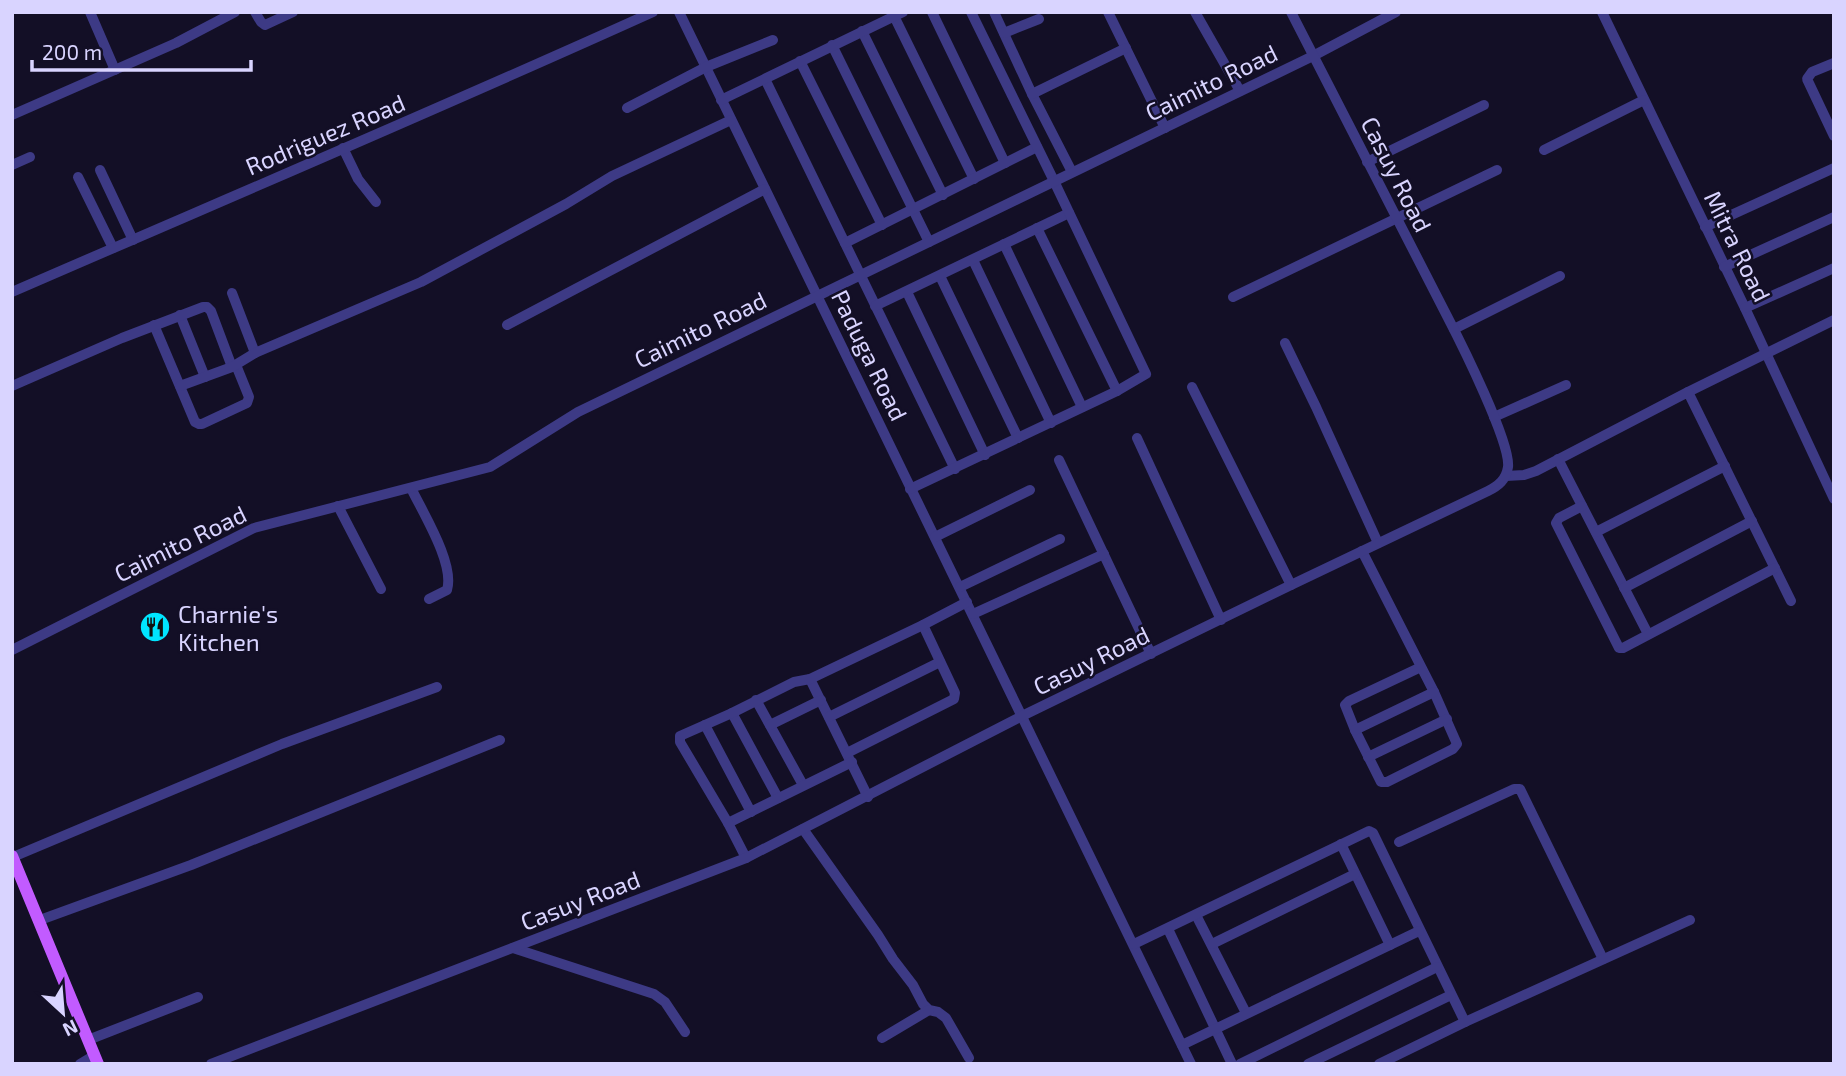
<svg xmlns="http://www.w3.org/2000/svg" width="1846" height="1076" viewBox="0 0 1846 1076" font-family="'Exo 2',sans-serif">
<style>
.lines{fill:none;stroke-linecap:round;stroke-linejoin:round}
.minor{stroke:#3d3a85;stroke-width:10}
.major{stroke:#c25bff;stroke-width:12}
.labels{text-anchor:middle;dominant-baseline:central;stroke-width:5;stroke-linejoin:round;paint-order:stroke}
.street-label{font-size:24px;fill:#d9d4ff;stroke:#130f26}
.poi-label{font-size:24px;fill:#d9d4ff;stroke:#130f26;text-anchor:start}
</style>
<rect width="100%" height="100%" fill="#130f26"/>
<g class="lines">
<g class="minor">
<polyline points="90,12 115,70"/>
<polyline points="255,12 261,22 265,25 293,12"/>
<polyline points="679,12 1191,1064"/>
<polyline points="932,12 1005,163"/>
<polyline points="994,12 1032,94 1072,172"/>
<polyline points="1108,12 1165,128"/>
<polyline points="1195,12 1240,91"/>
<polyline points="1602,12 1745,308 1834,499"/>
<polyline points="894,16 974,179"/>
<polyline points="862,31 943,195"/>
<polyline points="1004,33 1039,19"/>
<polyline points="832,45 929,242"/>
<polyline points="800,61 882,225"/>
<polyline points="1834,63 1812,72 1807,79 1834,136"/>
<polyline points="765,79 955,469"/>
<polyline points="1032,94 1126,48"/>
<polyline points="721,100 903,12"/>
<polyline points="627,108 706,67 773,40"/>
<polyline points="12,115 176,43 235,12"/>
<polyline points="343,148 358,179 376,202"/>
<polyline points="1544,150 1644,100"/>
<polyline points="1367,162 1484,105"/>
<polyline points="12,165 30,157"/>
<polyline points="100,170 133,240"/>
<polyline points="78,177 113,248"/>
<polyline points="1705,227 1834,168"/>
<polyline points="1037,228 1117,391"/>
<polyline points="845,243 1037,147"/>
<polyline points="1004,244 1082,407"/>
<polyline points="973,260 1051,423"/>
<polyline points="1724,267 1834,217"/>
<polyline points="940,276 1018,438"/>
<path d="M12 292C226 199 441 108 653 12"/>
<polyline points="907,292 985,455"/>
<polyline points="232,293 255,353"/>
<polyline points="1233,297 1497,170"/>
<polyline points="875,306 1069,213"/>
<polyline points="1745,308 1834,268"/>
<polyline points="180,315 205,377"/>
<polyline points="154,325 195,422 199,424 202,424 247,403 249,397 236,365"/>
<polyline points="507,325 765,189"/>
<polyline points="1454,329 1560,276"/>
<polyline points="1285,343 1316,407 1378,543"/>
<polyline points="12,386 122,338 203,307 207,307 211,311 232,367"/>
<polyline points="180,386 232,367 255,353 421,282 566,204 612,176 731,120"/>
<polyline points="1192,387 1291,585"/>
<polyline points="1688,392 1834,320"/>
<polyline points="1494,417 1566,385"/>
<polyline points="1137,438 1221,620"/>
<polyline points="1558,459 1648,634"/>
<polyline points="1059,460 1151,654"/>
<polyline points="1506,476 1524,475 1536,471 1688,392 1791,601"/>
<path d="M411 488C423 513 455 564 447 590L429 599"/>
<polyline points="910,489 1117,391 1146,374 1054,181 971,12"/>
<polyline points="338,506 381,589"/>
<polyline points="1582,506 1559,518 1556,523 1619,648 1623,648 1775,568"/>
<polyline points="1596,532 1725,466"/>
<polyline points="935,537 1030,490"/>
<polyline points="1362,551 1434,692 1457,744 1453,749 1387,782 1381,782 1355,730 1345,705 1349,701 1421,667"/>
<polyline points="960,587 1060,539"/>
<polyline points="1624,588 1752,521"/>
<polyline points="973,614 1104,554"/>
<polyline points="12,650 254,528 490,467 578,412 1313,56 1396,12"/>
<polyline points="810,679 868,797"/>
<polyline points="756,700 803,785"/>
<polyline points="732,713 778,798"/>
<polyline points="829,717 940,662"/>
<polyline points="705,725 751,812"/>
<polyline points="770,725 821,700"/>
<polyline points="1355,730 1434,692"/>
<polyline points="847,753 954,699 955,693 923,625"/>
<polyline points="1368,757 1447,719"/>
<polyline points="728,823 852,762"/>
<polyline points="803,829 878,935 893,959 913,985 923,1004 929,1010 938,1012 946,1018 969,1058"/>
<polyline points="1399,842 1514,789 1520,789 1603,959"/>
<polyline points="1341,844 1390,945"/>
<polyline points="13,857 282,744 437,687"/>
<polyline points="746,858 728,823 680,742 680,736 732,713 794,682 810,679 923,625 967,602"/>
<polyline points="1196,915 1246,1013"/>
<polyline points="40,920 191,865 500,740"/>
<polyline points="1168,929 1232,1064"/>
<polyline points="1134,944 1369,831 1373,833 1465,1022"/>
<polyline points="1212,944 1355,874"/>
<polyline points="513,948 654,994 665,1002 685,1032"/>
<polyline points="882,1038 929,1010"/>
<polyline points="88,1040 198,997"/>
<polyline points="1182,1045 1419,931"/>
<polyline points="80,1064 95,1055"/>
<path d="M211 1064 746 858 1022 716 1291 585 1488 491C1498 486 1506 480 1508 467 1511 443 1461 343 1447 316L1291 12"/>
<polyline points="1240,1064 1437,967"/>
<polyline points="1308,1064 1451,995"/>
<polyline points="1379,1064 1465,1022 1690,920"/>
</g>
<polyline class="major" points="12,856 98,1064"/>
</g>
<defs>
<g id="restaurant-disc" transform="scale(1.575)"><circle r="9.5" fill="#00e5ff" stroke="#130f26"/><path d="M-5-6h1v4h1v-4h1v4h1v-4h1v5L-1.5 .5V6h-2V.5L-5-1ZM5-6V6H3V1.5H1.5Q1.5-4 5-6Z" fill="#111"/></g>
</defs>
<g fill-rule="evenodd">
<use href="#restaurant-disc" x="155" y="627"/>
</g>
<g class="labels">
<g class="street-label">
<text transform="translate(1211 82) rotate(-26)">Caimito Road</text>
<text transform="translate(325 134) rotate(-23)">Rodriguez Road</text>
<text transform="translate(1397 174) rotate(63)">Casuy Road</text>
<text transform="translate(1738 246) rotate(64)">Mitra Road</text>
<text transform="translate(700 329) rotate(-26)">Caimito Road</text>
<text transform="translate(870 355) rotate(64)">Paduga Road</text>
<text transform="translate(180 543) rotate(-26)">Caimito Road</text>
<text transform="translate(1091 660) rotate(-26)">Casuy Road</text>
<text transform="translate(580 900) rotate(-21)">Casuy Road</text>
</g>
<g class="poi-label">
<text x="178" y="613">Charnie's<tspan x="178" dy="28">Kitchen</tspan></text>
</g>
</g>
<rect width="1846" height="1076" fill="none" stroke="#d9d4ff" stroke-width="28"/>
<g transform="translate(63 1013) rotate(154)" stroke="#130f26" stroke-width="5" paint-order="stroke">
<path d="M0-5L12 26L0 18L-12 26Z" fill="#d9d4ff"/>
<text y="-10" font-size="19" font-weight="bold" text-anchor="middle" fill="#d9d4ff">N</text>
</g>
<path d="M32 60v10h219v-10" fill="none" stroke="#d9d4ff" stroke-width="3.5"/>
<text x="42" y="60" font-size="21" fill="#d9d4ff" stroke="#130f26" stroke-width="5" paint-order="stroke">200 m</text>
</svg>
